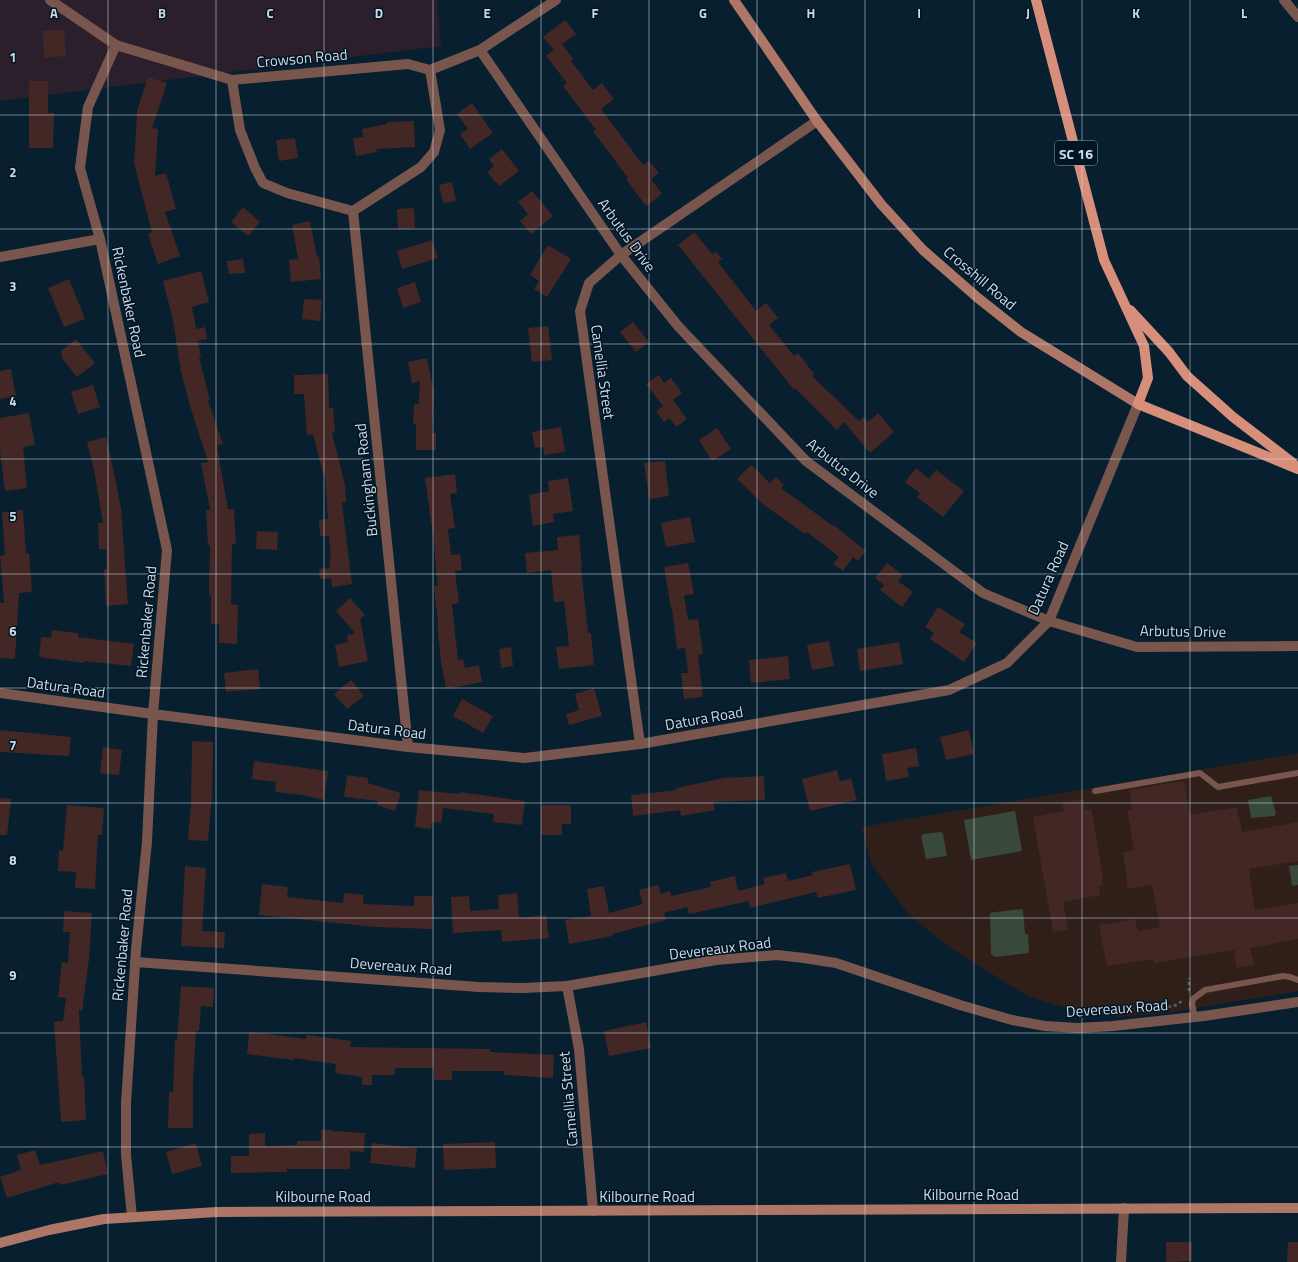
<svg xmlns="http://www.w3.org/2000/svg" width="1298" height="1262" viewBox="0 0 1298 1262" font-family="'Titillium Web',sans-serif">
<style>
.commercial{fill:#2b1f2c}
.education{fill:#301e19}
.green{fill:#38493b}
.building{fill:#432725}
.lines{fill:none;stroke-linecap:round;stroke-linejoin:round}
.path{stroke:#4f6370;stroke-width:2.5;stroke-dasharray:3 3;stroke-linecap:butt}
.lane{stroke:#79564d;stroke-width:6}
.street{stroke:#79564d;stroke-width:10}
.secondary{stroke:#ae7667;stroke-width:10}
.primary{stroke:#d78f7c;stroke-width:10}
.grid{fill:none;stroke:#cddae5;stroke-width:1;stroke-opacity:0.55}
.labels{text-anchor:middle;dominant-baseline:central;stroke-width:3;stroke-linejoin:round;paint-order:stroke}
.shield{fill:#011524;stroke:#909fab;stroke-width:1}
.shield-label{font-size:14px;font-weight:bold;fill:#cddae5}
.street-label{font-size:15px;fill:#cddae5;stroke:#011524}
.grid-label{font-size:13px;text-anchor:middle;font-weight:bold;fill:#cddae5;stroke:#011524;stroke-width:3;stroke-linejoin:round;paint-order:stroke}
</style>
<rect width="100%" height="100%" fill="#071f2e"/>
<polygon class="commercial" points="0,0 437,0 441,46 0,101"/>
<polygon class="education" points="1298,753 1298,991 1171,1012 1118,1017 1080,1012 1027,996 952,949 909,915 872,865 861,827"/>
<g class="green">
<polygon points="1271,796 1276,814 1274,816 1251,818 1248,800"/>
<polygon points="1015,811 1022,851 971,860 964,820"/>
<polygon points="941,832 943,834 947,856 926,859 921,836 923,834"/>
<polygon points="1298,865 1298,885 1292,886 1289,866"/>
<polygon points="1023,909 1025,934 1028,934 1029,953 995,957 991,954 990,913 995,912"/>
</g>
<g class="building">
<polygon points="565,20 576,34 562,44 573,59 571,61 593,90 602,83 614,99 601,109 643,165 649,161 659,173 651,179 662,194 646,206 626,179 628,178 593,131 596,130 563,86 567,83 546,56 554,50 543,37"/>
<polygon points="64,30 66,56 44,58 43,31"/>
<polygon points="148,77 167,83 152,128 158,129 155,176 166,173 176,209 165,212 180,256 158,264 148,234 152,232 134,163 137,115 136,114"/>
<polygon points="29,81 48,81 48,113 54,113 53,148 29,148"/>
<polygon points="472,103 493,133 470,149 460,134 468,129 457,114"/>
<polygon points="414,121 415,147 376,149 377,152 356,156 353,138 363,137 362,129 387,124 387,122"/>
<polygon points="295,138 298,158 279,161 276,140"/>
<polygon points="502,149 519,171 499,186 487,172 494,166 489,159"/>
<polygon points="452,182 456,201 443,203 439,185"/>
<polygon points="532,191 553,216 531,234 520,221 528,214 518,202"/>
<polygon points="243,207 260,222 248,236 231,222"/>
<polygon points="414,208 415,228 398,229 397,209"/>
<polygon points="310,221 317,257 319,257 321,279 291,282 289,260 298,259 292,225"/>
<polygon points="694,232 712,254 716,252 722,259 718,262 756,311 766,303 778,318 769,325 794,356 798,353 814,374 812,376 859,421 864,417 868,422 878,413 894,432 870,453 844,422 837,430 796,389 794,390 678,245"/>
<polygon points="432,240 438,258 402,269 397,251"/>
<polygon points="548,245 571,259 547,297 534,289 539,281 530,275"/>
<polygon points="243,259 245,273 229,274 227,261"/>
<polygon points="201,271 209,302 192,307 196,329 205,327 207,339 198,341 201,357 199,357 210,400 208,401 223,444 217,446 228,509 234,509 236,544 232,544 231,604 238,605 237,644 219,643 219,624 211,624 211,595 209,595 210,545 208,545 206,510 210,510 201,463 208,462 191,409 181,372 173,320 163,281"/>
<polygon points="69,279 85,319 64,327 48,288"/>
<polygon points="415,282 421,302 403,308 397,288"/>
<polygon points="304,299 322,300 320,321 302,319"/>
<polygon points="633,322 649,342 636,352 620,332"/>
<polygon points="548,326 552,360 532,362 528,328"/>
<polygon points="76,339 95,363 77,377 62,358 61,351"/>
<polygon points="427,358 434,393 432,433 436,433 436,450 416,450 416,424 413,424 414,404 419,404 420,381 412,383 408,362"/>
<polygon points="11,369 16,396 0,399 0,371"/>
<polygon points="328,374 329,408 333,408 335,432 332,433 345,485 346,502 342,503 352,584 332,587 331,578 320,579 319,569 330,568 329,559 331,559 329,536 320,536 319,520 328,519 325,473 323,473 313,434 307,435 304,394 294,394 294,375"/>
<polygon points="659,375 664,383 671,378 682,393 673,400 687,419 676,427 669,418 664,422 656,411 663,406 646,384"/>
<polygon points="93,385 100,407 78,414 71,392"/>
<polygon points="29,413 35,445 23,447 27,488 5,491 0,451 0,418"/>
<polygon points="561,427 565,452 544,455 543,447 535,448 532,432"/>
<polygon points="717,428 731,449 712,461 699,440"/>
<polygon points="106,437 115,477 121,509 128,604 106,606 104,569 107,569 106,549 99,549 98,523 103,523 94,470 87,442"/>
<polygon points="665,461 669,496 649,499 644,463"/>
<polygon points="751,465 770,483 776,477 784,485 781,488 833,526 834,525 866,551 858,561 853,557 843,571 833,564 839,557 807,532 805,534 764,505 737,479"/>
<polygon points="916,468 929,479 936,470 964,491 943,517 917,497 920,493 905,482"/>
<polygon points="455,474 457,493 450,494 455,528 448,529 451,555 460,554 462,570 455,571 459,603 452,604 458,660 463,659 465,668 479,665 482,682 446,689 441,661 437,624 438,624 434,586 438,586 434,549 435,549 425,478"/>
<polygon points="568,478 573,511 553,514 554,522 533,526 529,495 549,491 548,481"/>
<polygon points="23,510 26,554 29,553 32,592 19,593 15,659 0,658 0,603 4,603 0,556 5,555 2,512"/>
<polygon points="690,517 695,542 666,547 661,523"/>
<polygon points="257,531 278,532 277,550 256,549"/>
<polygon points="579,535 582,567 581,567 588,633 591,633 594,665 559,669 556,647 569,646 564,601 554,602 551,570 527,573 525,553 558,550 557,537"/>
<polygon points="688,563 694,594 684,596 688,620 698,619 703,654 698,655 703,697 684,699 681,673 688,673 685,648 677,649 672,608 671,608 664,567"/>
<polygon points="887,563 903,575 898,581 913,592 902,607 880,590 884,585 875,578"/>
<polygon points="350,598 365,615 360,619 368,661 339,667 335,645 348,642 347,635 355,633 336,611"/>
<polygon points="938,607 965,624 959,632 977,643 964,662 930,639 934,633 925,627"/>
<polygon points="52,630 78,633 78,637 134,644 131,666 84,661 84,663 39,657 41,637 51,638"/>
<polygon points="829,641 834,666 812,670 807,645"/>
<polygon points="899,642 903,664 860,671 857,649"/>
<polygon points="511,647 513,666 501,668 499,649"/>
<polygon points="788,656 790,679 751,683 749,660"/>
<polygon points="258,669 260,689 226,692 224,673"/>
<polygon points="351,680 364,696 347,709 334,694"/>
<polygon points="594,688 602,716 569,725 566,714 579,710 575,694"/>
<polygon points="462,699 493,716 483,733 453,716"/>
<polygon points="0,730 71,737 69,756 0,752"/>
<polygon points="969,730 974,754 946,760 940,737"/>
<polygon points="192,741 213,742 212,797 208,841 188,840 191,803"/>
<polygon points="103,747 122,750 119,775 100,773"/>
<polygon points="916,748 919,766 907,768 909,777 886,781 882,754"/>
<polygon points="254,761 328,771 324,800 302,795 275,792 276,782 252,779"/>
<polygon points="837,770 840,781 851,779 857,800 810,811 802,779"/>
<polygon points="347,775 368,778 368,783 401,793 395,811 377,805 378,801 344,797"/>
<polygon points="764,776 765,800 713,802 715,810 681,816 680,810 633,816 631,795 677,790 676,788 724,778"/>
<polygon points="1184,781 1190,815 1237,807 1242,832 1298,822 1298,861 1249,869 1255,910 1298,903 1298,939 1250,948 1254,965 1237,968 1234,950 1154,963 1153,959 1107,966 1099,925 1135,919 1138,931 1160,927 1152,885 1128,889 1123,852 1134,850 1127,811 1132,809 1129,790"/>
<polygon points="419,790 460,794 460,792 525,801 522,825 493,822 494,814 443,808 441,823 432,822 431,829 415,827"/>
<polygon points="0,798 11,799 7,835 0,835"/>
<polygon points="1083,799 1085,810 1091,809 1093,818 1103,879 1102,879 1103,885 1099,886 1100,895 1063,902 1068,929 1053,932 1033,817 1064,811 1062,803"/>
<polygon points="67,805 104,808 102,835 98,835 95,889 75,888 76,872 58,871 59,850 63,851"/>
<polygon points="541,805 571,805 571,824 562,824 562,835 541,835"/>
<polygon points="850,864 856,890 818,898 816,892 750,908 749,901 689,914 687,907 664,913 666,920 612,934 613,936 569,944 565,920 591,916 587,889 604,886 609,913 643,904 639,890 658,885 661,894 670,891 671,896 711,887 710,882 735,876 738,891 765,884 763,878 786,873 788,881 813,875 812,872"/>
<polygon points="185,866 206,868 202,931 225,932 224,948 181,946"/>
<polygon points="262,884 288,887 287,897 343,903 344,893 364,895 363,904 414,906 414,896 433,896 432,929 376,927 259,915"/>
<polygon points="517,893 519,918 546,915 549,938 502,942 501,930 453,933 451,897 469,896 470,911 499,909 498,895"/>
<polygon points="64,911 92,913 89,959 82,1011 79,1010 82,1077 84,1077 86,1120 61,1122 54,1022 63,1021 66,998 58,997 62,962 68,963 70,932 63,932"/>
<polygon points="181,986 214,988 213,1007 201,1006 199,1031 196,1031 193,1080 193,1128 168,1128 169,1092 173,1092 175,1040 177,1040"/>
<polygon points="646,1022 651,1048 609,1056 604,1031"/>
<polygon points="249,1032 306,1039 307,1035 351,1041 350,1047 490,1049 490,1052 554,1055 553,1078 504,1075 504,1071 452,1071 452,1080 434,1080 434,1068 395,1068 395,1075 372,1075 372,1085 362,1085 362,1077 335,1073 336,1064 294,1058 294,1060 247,1054"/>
<polygon points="321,1130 332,1130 332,1131 365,1133 364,1152 350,1151 350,1169 287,1169 287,1172 231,1173 231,1156 249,1156 249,1134 265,1133 265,1146 297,1145 297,1141 321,1141"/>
<polygon points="495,1142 496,1168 444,1170 443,1144"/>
<polygon points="196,1143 202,1166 172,1174 166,1152"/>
<polygon points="372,1143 417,1148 415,1168 370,1163"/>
<polygon points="35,1150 40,1165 103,1151 108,1174 60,1185 59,1182 7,1198 0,1177 21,1170 17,1155"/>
<polygon points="1166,1242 1192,1242 1192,1261 1166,1262"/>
<polygon points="1288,1242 1298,1242 1298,1262 1287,1262"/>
</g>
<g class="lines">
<g class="path">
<polyline points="1189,991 1189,978"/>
<polyline points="1168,1007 1177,1005 1183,1000"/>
</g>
<g class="lane">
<polyline points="1095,791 1200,773 1218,787 1298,773"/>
<polyline points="1195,1017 1192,1004 1193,999 1205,990 1283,976 1290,977 1298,980"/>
</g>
<g class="street">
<polyline points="50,0 116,45 232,80 408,64 430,70 480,50 556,0"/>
<polyline points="1284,0 1298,17"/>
<polyline points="116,45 88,107 80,168 100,239 167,550 153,714 147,842 136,950 126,1103 126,1155 132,1217"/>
<polyline points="480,50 621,255 678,326 806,461 983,593 1049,621 1137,647 1298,646"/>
<polyline points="232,80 240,130 255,168 263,183 287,193 353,211 421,167 434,152 440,130 430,70"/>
<polyline points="353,211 408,747"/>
<polyline points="0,257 100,239"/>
<polyline points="0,693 153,714 408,747 525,758 640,744 949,690 1007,663 1049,621 1138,404"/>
<polyline points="640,744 580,311 589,283 621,255 817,121"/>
<polyline points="135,962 479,987 523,988 567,986 716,960 777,955 804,958 836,963 960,1005 1012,1020 1045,1026 1078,1028 1113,1026 1204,1016 1298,1002"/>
<polyline points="567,986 579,1049 593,1211"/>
<polyline points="1121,1262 1124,1208"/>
</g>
<g class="secondary">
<polyline points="734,0 817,121 881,204 923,250 978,298 1021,332 1138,404"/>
<polyline points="0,1243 49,1230 104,1219 217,1212 1298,1208"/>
</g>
<g class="primary">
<polyline points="1036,0 1104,260 1144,346 1148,378 1138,404 1298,469"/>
<polyline points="1130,310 1169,352 1187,376 1233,417 1293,463"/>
</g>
</g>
<path class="grid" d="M108 0V1262M216 0V1262M324 0V1262M433 0V1262M541 0V1262M649 0V1262M757 0V1262M865 0V1262M974 0V1262M1082 0V1262M1190 0V1262M0 115H1298M0 229H1298M0 344H1298M0 459H1298M0 574H1298M0 688H1298M0 803H1298M0 918H1298M0 1033H1298M0 1147H1298"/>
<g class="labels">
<rect class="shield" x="1055" y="141" width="42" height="24" rx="3"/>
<g class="shield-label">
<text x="1076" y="153">SC 16</text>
</g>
<g class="street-label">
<text transform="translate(302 58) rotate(-5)">Crowson Road</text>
<text transform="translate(627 235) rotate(54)">Arbutus Drive</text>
<text transform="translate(980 278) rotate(40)">Crosshill Road</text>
<text transform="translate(129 302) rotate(78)">Rickenbaker Road</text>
<text transform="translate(603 372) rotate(82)">Camellia Street</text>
<text transform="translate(843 468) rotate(38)">Arbutus Drive</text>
<text transform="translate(366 480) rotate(-96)">Buckingham Road</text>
<text transform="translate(1048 578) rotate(-66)">Datura Road</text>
<text transform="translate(146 622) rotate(-85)">Rickenbaker Road</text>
<text transform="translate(1183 631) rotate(1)">Arbutus Drive</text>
<text transform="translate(66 687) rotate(8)">Datura Road</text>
<text transform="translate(704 718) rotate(-10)">Datura Road</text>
<text transform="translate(387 729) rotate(7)">Datura Road</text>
<text transform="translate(122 945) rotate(-85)">Rickenbaker Road</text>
<text transform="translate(720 948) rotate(-7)">Devereaux Road</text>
<text transform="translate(401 966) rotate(4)">Devereaux Road</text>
<text transform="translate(1117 1008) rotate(-4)">Devereaux Road</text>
<text transform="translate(568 1099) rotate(-95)">Camellia Street</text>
<text x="971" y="1194">Kilbourne Road</text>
<text x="323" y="1196">Kilbourne Road</text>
<text x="647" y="1196">Kilbourne Road</text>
</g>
</g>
<g class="grid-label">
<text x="54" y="18">A</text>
<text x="162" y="18">B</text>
<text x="270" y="18">C</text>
<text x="379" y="18">D</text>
<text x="487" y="18">E</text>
<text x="595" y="18">F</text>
<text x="703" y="18">G</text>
<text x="811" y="18">H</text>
<text x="919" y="18">I</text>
<text x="1028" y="18">J</text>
<text x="1136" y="18">K</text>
<text x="1244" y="18">L</text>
<text x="13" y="62">1</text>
<text x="13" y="177">2</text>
<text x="13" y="291">3</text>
<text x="13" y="406">4</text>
<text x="13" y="521">5</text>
<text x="13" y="636">6</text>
<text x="13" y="750">7</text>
<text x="13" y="865">8</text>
<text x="13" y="980">9</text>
</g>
</svg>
